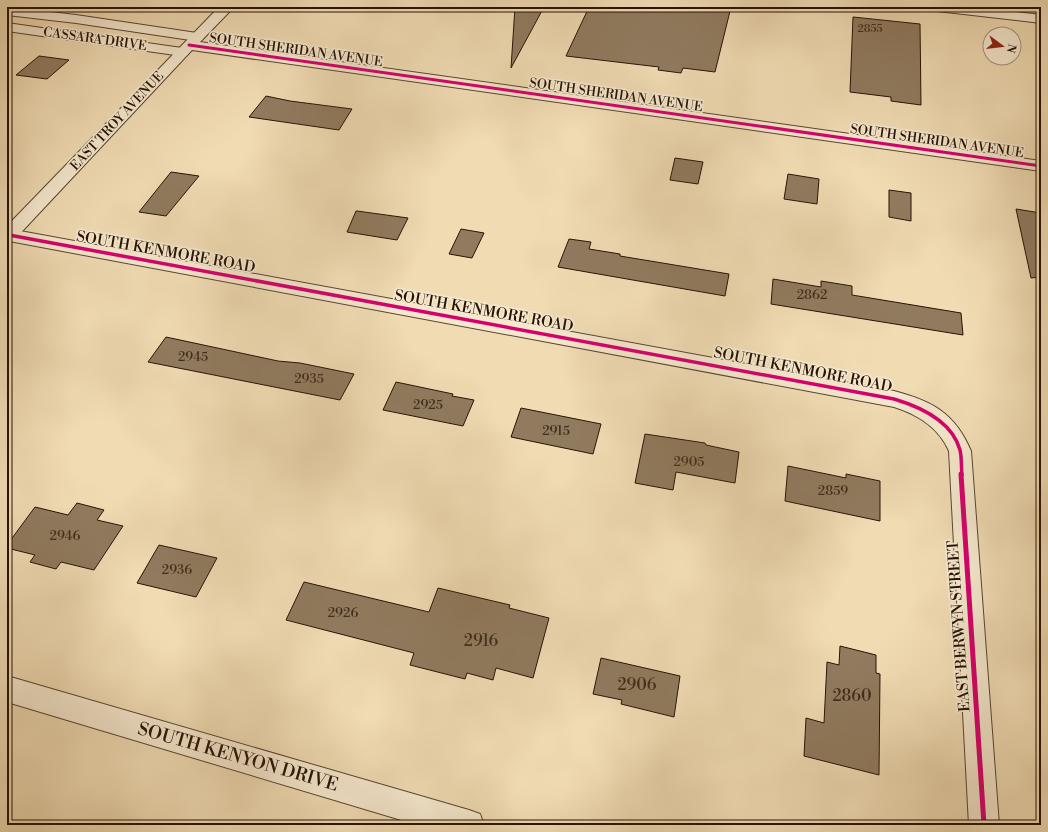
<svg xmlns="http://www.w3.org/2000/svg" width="1048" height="832" viewBox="0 0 1048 832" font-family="'Libre Bodoni',serif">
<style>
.building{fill:#907b5f;stroke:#271305}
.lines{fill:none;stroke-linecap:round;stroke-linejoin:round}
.minor-casing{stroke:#594530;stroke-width:2}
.tertiary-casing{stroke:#594530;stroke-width:2}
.minor{fill:#f5e8ce;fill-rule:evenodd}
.tertiary{fill:#f5e8ce;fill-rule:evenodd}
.cycleway-far2-casing{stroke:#f5e8ce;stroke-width:4.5}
.cycleway-far1-casing{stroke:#f5e8ce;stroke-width:6}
.cycleway-casing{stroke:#f5e8ce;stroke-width:8}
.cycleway-far2{stroke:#d6006c;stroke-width:3}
.cycleway-far1{stroke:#d6006c;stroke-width:3.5}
.cycleway{stroke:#d6006c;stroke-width:5}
.labels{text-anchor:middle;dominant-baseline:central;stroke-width:3.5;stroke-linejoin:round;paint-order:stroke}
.far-number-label{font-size:11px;fill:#412d1c}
.far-street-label{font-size:13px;fill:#271305;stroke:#f5e8ce}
.number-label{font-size:13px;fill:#412d1c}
.street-label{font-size:15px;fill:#271305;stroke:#f5e8ce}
.near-number-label{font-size:16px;fill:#412d1c}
.near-street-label{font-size:18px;fill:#271305;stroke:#f5e8ce}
</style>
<rect width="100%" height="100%" fill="#f0dbb3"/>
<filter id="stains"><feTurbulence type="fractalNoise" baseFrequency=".005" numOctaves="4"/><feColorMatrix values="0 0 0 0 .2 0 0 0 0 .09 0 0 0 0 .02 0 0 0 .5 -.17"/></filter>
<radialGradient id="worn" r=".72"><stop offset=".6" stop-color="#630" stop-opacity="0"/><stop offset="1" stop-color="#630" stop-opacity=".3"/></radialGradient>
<g class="building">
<polygon points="515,7 544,7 511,68"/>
<polygon points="589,7 731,7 715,72 683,68 681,73 658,70 659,67 566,56"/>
<polygon points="853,17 920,24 921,105 891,101 891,97 850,92"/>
<polygon points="39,56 69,60 47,79 16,75"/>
<polygon points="266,96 290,101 352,109 339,130 249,117"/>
<polygon points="675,158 703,162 698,184 670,180"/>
<polygon points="171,172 199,176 166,216 139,212"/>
<polygon points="788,174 819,179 817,204 784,199"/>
<polygon points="889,190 911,193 911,221 889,217"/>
<polygon points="1016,209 1041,213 1041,277 1031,278"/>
<polygon points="356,211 357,211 408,218 397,240 347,232"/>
<polygon points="461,229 484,233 472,258 449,254"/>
<polygon points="569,239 591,242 589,249 620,254 620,256 729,274 725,296 558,267"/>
<polygon points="773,279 821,287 821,281 852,286 852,295 961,313 963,335 771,304"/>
<polygon points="166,337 278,361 300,363 354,374 340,400 148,362"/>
<polygon points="396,382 453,394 452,396 474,400 463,426 383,410"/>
<polygon points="521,408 601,424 593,454 511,437"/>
<polygon points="645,434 705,443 706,445 739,452 735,483 676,472 673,490 635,483"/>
<polygon points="788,466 846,478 846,474 880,481 880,521 785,501"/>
<polygon points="77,503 104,510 97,520 123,526 94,570 61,562 56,569 30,562 35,555 7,548 7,545 35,507 68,515"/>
<polygon points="159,545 217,558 196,597 137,583"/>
<polygon points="304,582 429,612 438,588 510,605 509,608 549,618 533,678 496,668 493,680 467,673 465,679 410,665 414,653 286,620"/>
<polygon points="840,646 876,655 876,673 880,674 879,775 804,756 806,718 824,723 827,662 839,665"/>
<polygon points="601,658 680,676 674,717 621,704 622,700 593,694"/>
</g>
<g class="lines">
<g class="minor-casing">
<g id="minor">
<polygon points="7,7 76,15 197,33 202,34 204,37 202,40 197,41 76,23 7,15"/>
<polygon points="930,7 972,7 1041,15 1041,23 937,11 932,10"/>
<polygon points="7,23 182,48 187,49 189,52 187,55 182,56 7,31"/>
<path d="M9 229 894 391C932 401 955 413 971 451L999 825H969L949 451C939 428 917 414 894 407L9 241 7 240V230Z"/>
<polygon points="7,676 469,810 480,814 484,825 418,825 7,702"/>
</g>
</g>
<g class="tertiary-casing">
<polygon id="tertiary" points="219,7 234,7 200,42 1041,161 1041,171 192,50 13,241 7,243 7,226"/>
</g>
<use href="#minor" class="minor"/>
<use href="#tertiary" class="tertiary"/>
<g class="cycleway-far2-casing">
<polyline id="cycleway-far2" points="189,45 1041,166"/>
</g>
<g class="cycleway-far1-casing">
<path id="cycleway-far1" d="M9 235 894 399C921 407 952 421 960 450 962 458 961 467 962 475"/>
</g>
<g class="cycleway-casing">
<polyline id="cycleway" points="961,474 984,825"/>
</g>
<use href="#cycleway-far2" class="cycleway-far2"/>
<use href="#cycleway-far1" class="cycleway-far1"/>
<use href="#cycleway" class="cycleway"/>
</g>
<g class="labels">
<g class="far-number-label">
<text x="870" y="29">2855</text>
</g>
<g class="far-street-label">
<text transform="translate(95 39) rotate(8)">CASSARA DRIVE</text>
<text transform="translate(296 50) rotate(8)">SOUTH SHERIDAN AVENUE</text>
<text transform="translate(616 95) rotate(8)">SOUTH SHERIDAN AVENUE</text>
<text transform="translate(117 121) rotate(-47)">EAST TROY AVENUE</text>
<text transform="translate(937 141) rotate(8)">SOUTH SHERIDAN AVENUE</text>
</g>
<g class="number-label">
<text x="812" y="295">2862</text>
<text x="193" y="357">2945</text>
<text x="309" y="379">2935</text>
<text x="428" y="405">2925</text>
<text x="556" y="431">2915</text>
<text x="689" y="462">2905</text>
<text x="833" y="491">2859</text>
<text x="65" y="536">2946</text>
<text x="177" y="570">2936</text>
<text x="343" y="613">2926</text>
</g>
<g class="street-label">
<text transform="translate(166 252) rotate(10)">SOUTH KENMORE ROAD</text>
<text transform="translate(484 311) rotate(10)">SOUTH KENMORE ROAD</text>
<text transform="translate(803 370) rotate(11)">SOUTH KENMORE ROAD</text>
<text transform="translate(959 626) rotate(-94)">EAST BERWYN STREET</text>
</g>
<g class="near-number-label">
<text x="481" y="641">2916</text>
<text x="637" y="685">2906</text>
<text x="852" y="696">2860</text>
</g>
<g class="near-street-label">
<text transform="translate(238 757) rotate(16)">SOUTH KENYON DRIVE</text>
</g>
</g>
<rect width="1048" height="832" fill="none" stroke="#f0dbb3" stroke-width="24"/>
<rect x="8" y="8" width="1032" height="816" fill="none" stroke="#271305" stroke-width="2"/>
<rect x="12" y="12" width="1024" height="808" fill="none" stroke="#271305"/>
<g transform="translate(1002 46) rotate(105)"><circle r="19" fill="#f5e8ce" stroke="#a3937e"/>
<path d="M0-3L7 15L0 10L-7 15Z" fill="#8f2418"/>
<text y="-6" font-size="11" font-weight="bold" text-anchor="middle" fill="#271305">N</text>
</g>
<rect width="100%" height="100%" filter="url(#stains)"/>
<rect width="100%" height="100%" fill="url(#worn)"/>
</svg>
